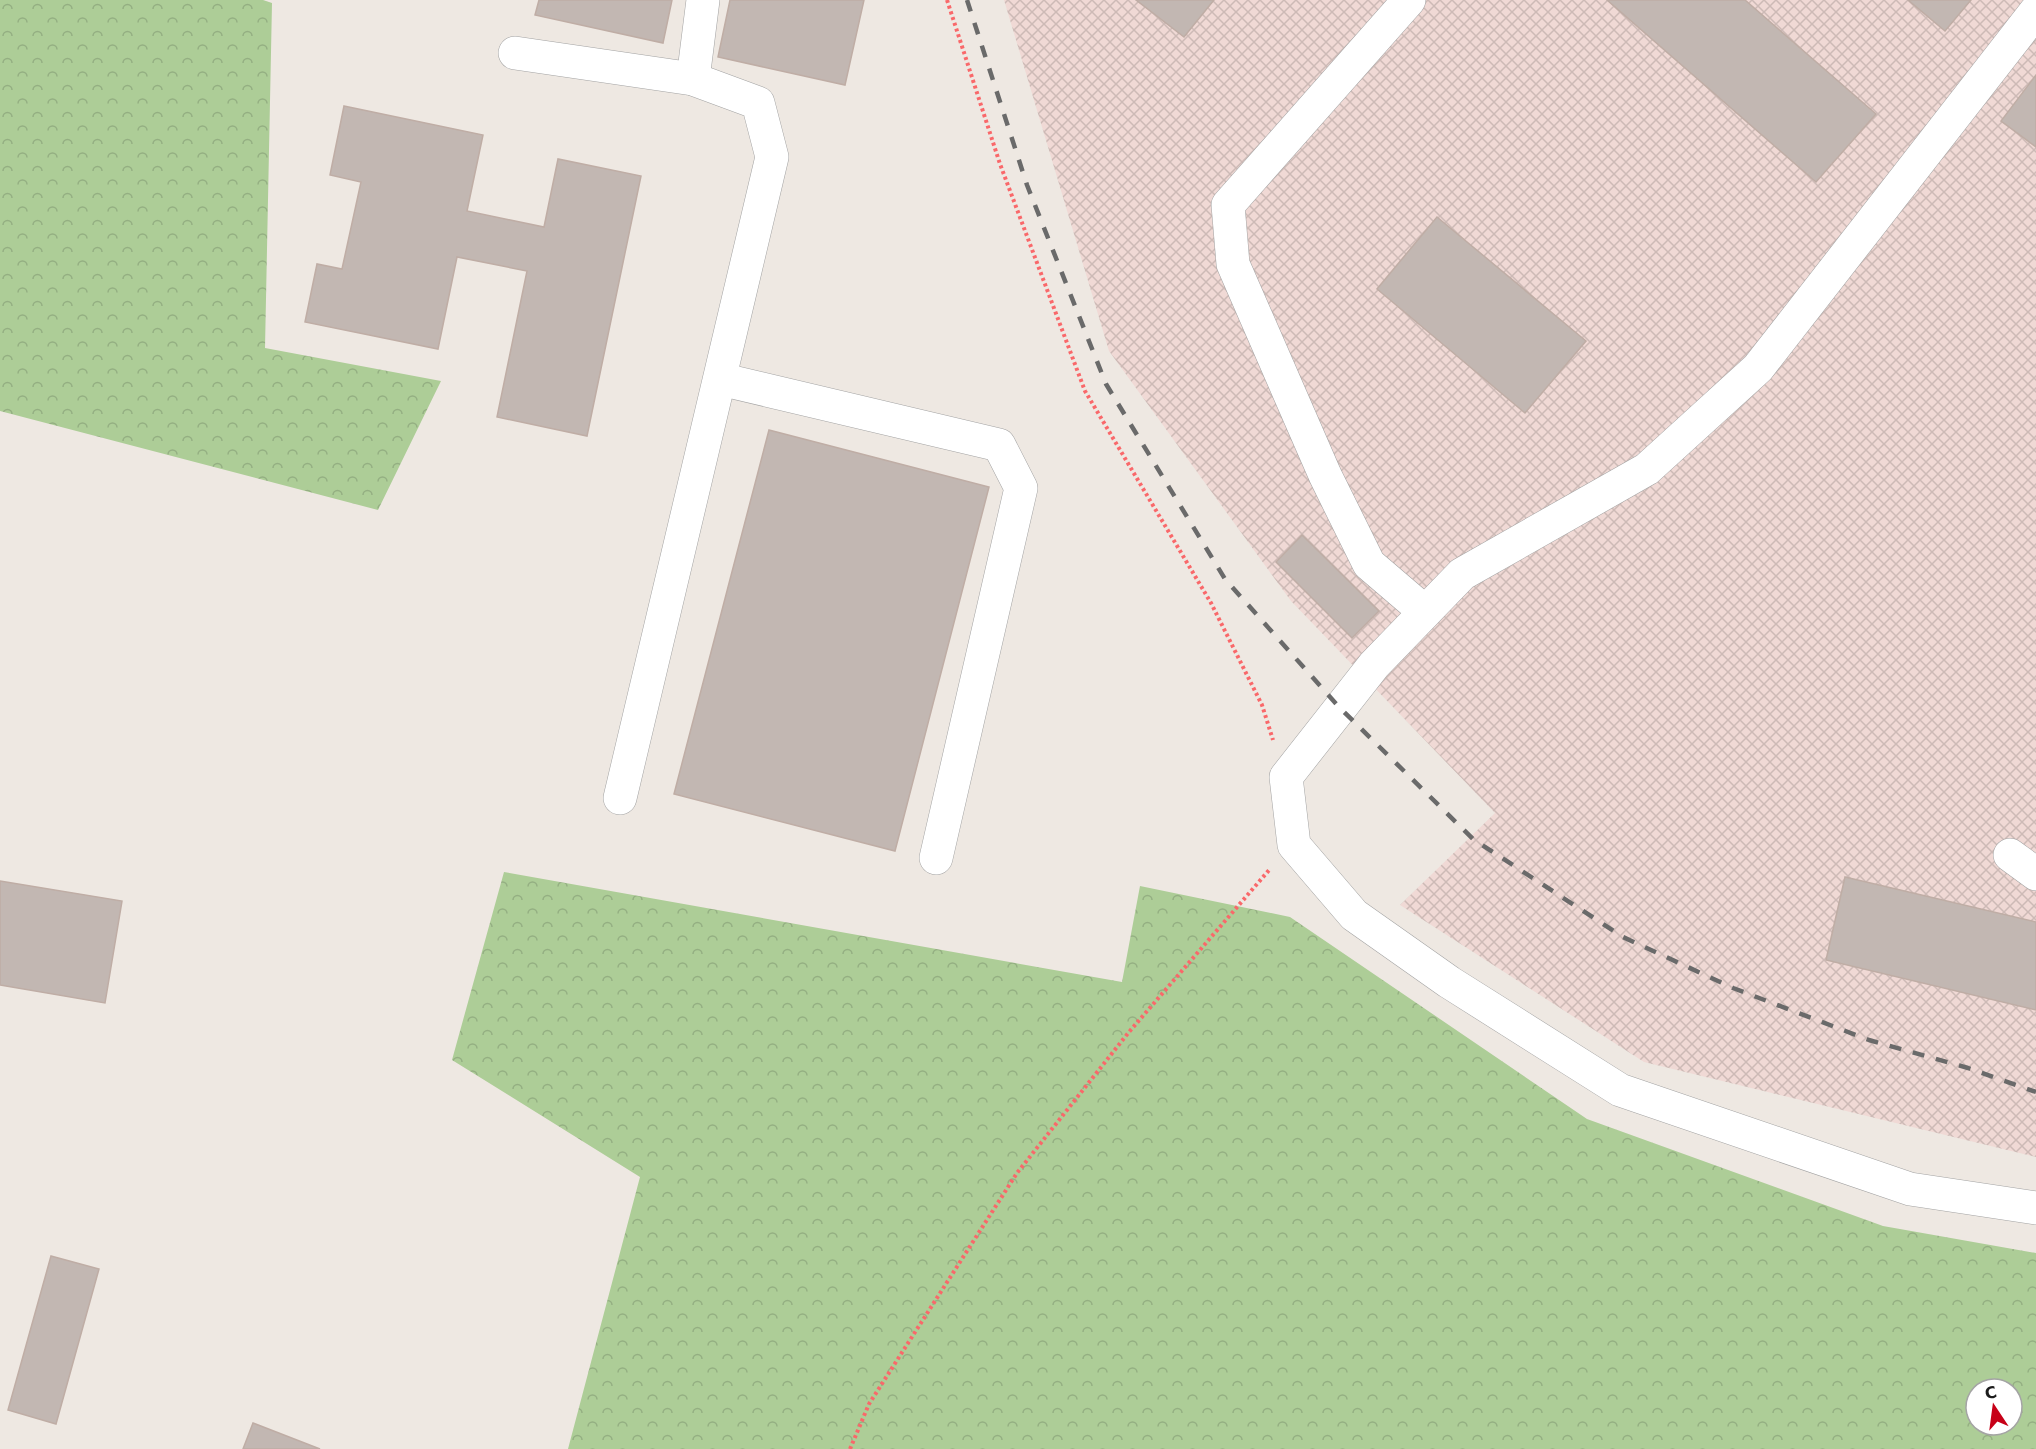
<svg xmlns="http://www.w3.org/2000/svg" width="2036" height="1449" viewBox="0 0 2036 1449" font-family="'DejaVu Sans',sans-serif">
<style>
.military{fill:url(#military-cross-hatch)}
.forest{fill:url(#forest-crowns);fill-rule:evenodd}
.building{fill:#c2b7b2;stroke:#bfada5;stroke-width:1.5}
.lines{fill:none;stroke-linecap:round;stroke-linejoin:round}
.minor-casing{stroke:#a3a3a3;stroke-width:34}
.path{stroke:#f9686a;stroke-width:4;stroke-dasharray:3 3;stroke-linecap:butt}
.minor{stroke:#fff;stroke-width:33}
.rail{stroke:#6a6a6a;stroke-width:4.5;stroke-dasharray:12 12;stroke-linecap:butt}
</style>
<defs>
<pattern id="military-cross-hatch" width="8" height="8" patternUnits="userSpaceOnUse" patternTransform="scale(1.5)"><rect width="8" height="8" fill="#f0d9d5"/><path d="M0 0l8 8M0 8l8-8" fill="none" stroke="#cdbab6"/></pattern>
<pattern id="forest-crowns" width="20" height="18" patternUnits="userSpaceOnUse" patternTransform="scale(1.5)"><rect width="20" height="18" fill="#adcd97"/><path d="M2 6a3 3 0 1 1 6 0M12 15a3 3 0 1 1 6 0" fill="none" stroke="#94af82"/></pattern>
</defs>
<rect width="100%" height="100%" fill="#eee8e2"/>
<polygon class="military" points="1004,0 2036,0 2036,1157 1644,1062 1400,905 1495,813 1291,601 1109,351"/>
<g class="forest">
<polygon points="0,0 263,0 272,3 265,348 441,381 378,510 0,411"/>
<path d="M504 872 1122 982 1140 886 1290 917 1587 1119 1883 1226 2036 1253V1449H568L640 1177 452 1060ZM1976 1389H2012V1425H1976Z"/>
</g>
<g class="building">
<polygon points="539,0 672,0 663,43 535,15"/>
<polygon points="730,0 864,0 845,85 718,57"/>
<polygon points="1136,0 1214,0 1184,37"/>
<polygon points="1607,0 1745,0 1876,114 1816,182"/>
<polygon points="1908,0 1971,0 1945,31"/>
<polygon points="2036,75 2036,147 2001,121"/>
<polygon points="344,106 483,135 467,211 544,227 558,159 641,176 587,436 497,417 527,271 457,257 438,349 305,322 317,264 342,269 361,182 330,175"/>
<polygon points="1437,217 1586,341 1525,413 1377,289"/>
<polygon points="769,430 989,487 895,851 674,794"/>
<polygon points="1302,535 1379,611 1352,638 1276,562"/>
<polygon points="1845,877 2036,922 2036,1010 1826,960"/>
<polygon points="0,881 122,901 105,1003 0,985"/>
<polygon points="51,1256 99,1269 56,1424 8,1410"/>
<polygon points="253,1423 320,1449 243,1449"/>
</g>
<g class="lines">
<g class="minor-casing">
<g id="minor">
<polyline points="1409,0 1228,205 1233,264 1325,475 1369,564 1424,611"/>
<polyline points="2036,11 1758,368 1647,469 1462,574 1374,665 1286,777 1294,845 1354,915 1449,982 1620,1090 1910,1189 2036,1208"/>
<polyline points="515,53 693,79 758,103 772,157 620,798"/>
<polyline points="693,79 703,0"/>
<polyline points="720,379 999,445 1021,488 936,858"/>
<polyline points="2010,855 2036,874"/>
</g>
</g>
<g class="path">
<polyline points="947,0 1000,164 1085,391 1211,603 1262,705 1273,740"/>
<polyline points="850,1449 869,1404 1017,1173 1129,1032 1270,869"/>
</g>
<use href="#minor" class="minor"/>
<polyline class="rail" points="967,0 1027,185 1106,384 1225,579 1339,707 1473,839 1623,937 1733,988 1869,1040 1968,1068 2036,1092"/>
</g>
<g transform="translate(1994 1407) rotate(347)"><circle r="28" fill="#ffffff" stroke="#a4a4a4" stroke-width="1.5"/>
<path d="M0-4.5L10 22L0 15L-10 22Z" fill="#c70118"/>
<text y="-9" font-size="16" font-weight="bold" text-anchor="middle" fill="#1c1c1c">С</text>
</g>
</svg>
